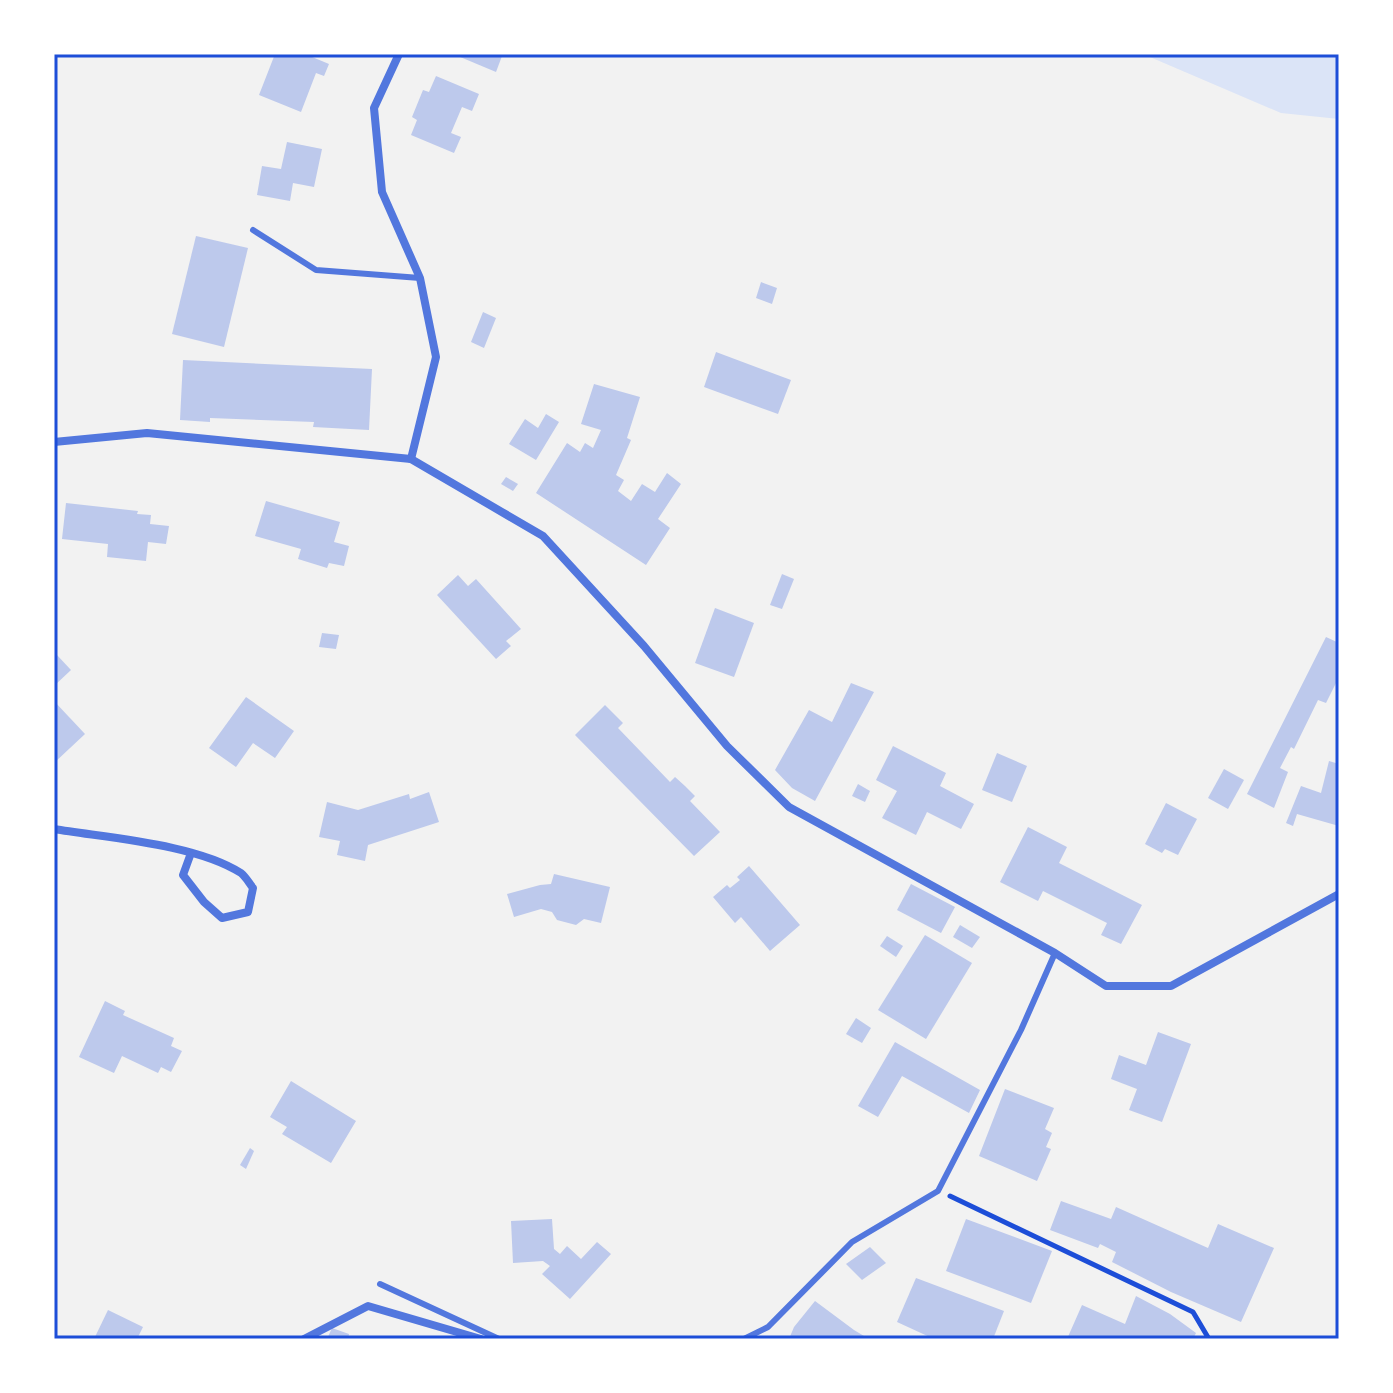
<svg xmlns="http://www.w3.org/2000/svg" width="1393" height="1393" viewBox="0 0 1393 1393" font-family="Barlow,sans-serif">
<style>
.green{fill:#dbe4f7}
.building{fill:#bdc9ec}
.lines{fill:none;stroke-linecap:round;stroke-linejoin:round}
.path{stroke:#1d4ed8;stroke-width:5}
.service{stroke:#5277de;stroke-width:6}
.minor{stroke:#5277de;stroke-width:8}
.neatline{fill:none;stroke:#1d4ed8;stroke-width:3}
</style>
<rect width="100%" height="100%" fill="#f2f2f2"/>
<polygon class="green" points="1143,54 1339,54 1339,119 1281,113"/>
<g class="building">
<polygon points="275,54 305,54 329,64 324,76 316,73 301,112 259,95"/>
<polygon points="453,54 496,54 502,56 496,72"/>
<polygon points="436,76 479,94 472,111 462,107 451,133 461,137 454,153 411,135 417,120 412,117 423,90 429,92"/>
<polygon points="287,142 322,149 314,187 293,183 290,201 257,195 262,166 281,169"/>
<polygon points="196,236 248,248 224,347 172,334"/>
<polygon points="761,282 777,288 772,304 756,298"/>
<polygon points="483,312 496,318 484,348 471,342"/>
<polygon points="716,352 791,380 778,414 704,387"/>
<polygon points="183,360 372,369 369,430 313,427 314,422 210,418 210,422 180,420"/>
<polygon points="594,384 640,397 627,438 631,440 616,475 624,480 618,491 631,501 642,484 655,492 667,473 681,484 658,519 670,528 646,565 536,493 567,443 580,452 585,443 593,448 601,430 581,424"/>
<polygon points="546,414 559,422 536,460 509,444 525,419 538,428"/>
<polygon points="506,477 518,484 513,491 501,484"/>
<polygon points="266,501 340,522 334,542 349,546 344,566 329,563 327,568 298,559 301,549 255,536"/>
<polygon points="66,503 138,511 137,514 151,515 150,524 169,526 166,544 148,542 146,561 107,557 108,544 62,539"/>
<polygon points="782,574 794,579 782,609 770,605"/>
<polygon points="458,575 468,586 476,579 521,629 506,641 511,646 496,659 437,595"/>
<polygon points="715,608 754,623 734,677 695,663"/>
<polygon points="322,633 339,635 336,649 319,647"/>
<polygon points="1326,637 1339,643 1339,677 1326,703 1318,700 1294,749 1291,747 1280,768 1288,772 1274,808 1247,794"/>
<polygon points="56,654 71,670 54,686 54,657"/>
<polygon points="851,683 874,692 815,801 792,788 775,770 809,710 832,722"/>
<polygon points="246,697 294,731 275,758 253,743 236,767 209,748"/>
<polygon points="54,701 85,734 54,763"/>
<polygon points="605,705 623,723 618,728 670,782 675,777 685,786 695,796 690,801 720,832 694,856 575,735"/>
<polygon points="893,746 946,773 940,786 974,804 961,829 927,812 916,835 882,818 897,791 876,780"/>
<polygon points="997,753 1027,766 1012,802 982,790"/>
<polygon points="1329,761 1339,764 1339,826 1297,814 1293,826 1286,823 1301,786 1321,793"/>
<polygon points="1224,769 1244,780 1228,809 1208,798"/>
<polygon points="858,784 870,791 865,802 852,796"/>
<polygon points="429,792 439,822 368,845 365,861 337,855 340,841 319,837 327,802 358,810 409,794 410,799"/>
<polygon points="1166,803 1197,819 1178,855 1165,849 1162,853 1145,844"/>
<polygon points="1028,827 1067,847 1059,863 1142,905 1121,944 1101,935 1107,923 1043,891 1038,901 1000,882"/>
<polygon points="749,866 800,925 770,951 741,917 735,923 713,897 727,885 730,888 740,880 737,877"/>
<polygon points="554,874 610,887 601,923 584,919 576,925 557,920 552,912 541,909 514,917 507,894 540,885 551,884"/>
<polygon points="911,884 955,907 941,933 897,910"/>
<polygon points="960,925 980,937 972,948 953,937"/>
<polygon points="925,935 972,963 926,1039 878,1010"/>
<polygon points="887,936 903,946 896,957 880,946"/>
<polygon points="105,1001 125,1011 123,1015 174,1038 171,1046 182,1051 171,1072 161,1067 158,1073 122,1056 114,1073 79,1057"/>
<polygon points="856,1018 871,1028 862,1043 846,1034"/>
<polygon points="1158,1032 1191,1044 1162,1122 1129,1110 1137,1089 1111,1079 1119,1055 1146,1065"/>
<polygon points="895,1042 980,1090 969,1113 902,1076 878,1117 858,1106"/>
<polygon points="291,1081 356,1121 331,1163 282,1134 287,1127 270,1117"/>
<polygon points="1005,1089 1054,1108 1045,1129 1052,1133 1046,1147 1051,1149 1037,1181 979,1156"/>
<polygon points="250,1148 254,1151 246,1169 240,1165"/>
<polygon points="1061,1201 1111,1219 1116,1207 1208,1248 1218,1224 1274,1248 1241,1322 1171,1292 1112,1262 1116,1252 1100,1244 1098,1248 1050,1230"/>
<polygon points="552,1219 554,1249 560,1254 567,1246 581,1259 597,1242 611,1254 570,1299 542,1274 550,1266 543,1261 513,1263 511,1221"/>
<polygon points="966,1219 1052,1251 1031,1303 946,1271"/>
<polygon points="870,1247 886,1263 862,1280 846,1264"/>
<polygon points="916,1278 1004,1311 993,1339 934,1339 897,1322"/>
<polygon points="1136,1296 1170,1314 1196,1333 1193,1339 1067,1339 1082,1305 1125,1324"/>
<polygon points="815,1301 854,1330 869,1339 789,1339 794,1327"/>
<polygon points="108,1310 143,1327 137,1339 94,1339"/>
<polygon points="332,1328 349,1334 348,1339 327,1339"/>
</g>
<g class="lines">
<polyline class="path" points="950,1196 1193,1312 1209,1339"/>
<g class="service">
<polyline points="253,230 316,270 420,278"/>
<polyline points="380,1284 499,1339"/>
<polyline points="744,1339 768,1327 852,1242 938,1191 1021,1030 1055,953"/>
</g>
<g class="minor">
<polyline points="399,54 374,108 382,192 420,278 436,357 411,459"/>
<polyline points="54,442 147,433 411,459 543,536 644,646 727,746 789,807 1055,953 1106,986 1171,986 1339,894"/>
<path d="M54 829C108 838 196 844 241 873 246 877 249 883 253 888L248 912 222 918 204 902 183 875 191 853"/>
<polyline points="304,1339 368,1306 481,1339"/>
</g>
</g>
<rect width="1393" height="1393" fill="none" stroke="#ffffff" stroke-width="112"/>
<rect x="56" y="56" width="1281" height="1281" class="neatline"/>
</svg>
